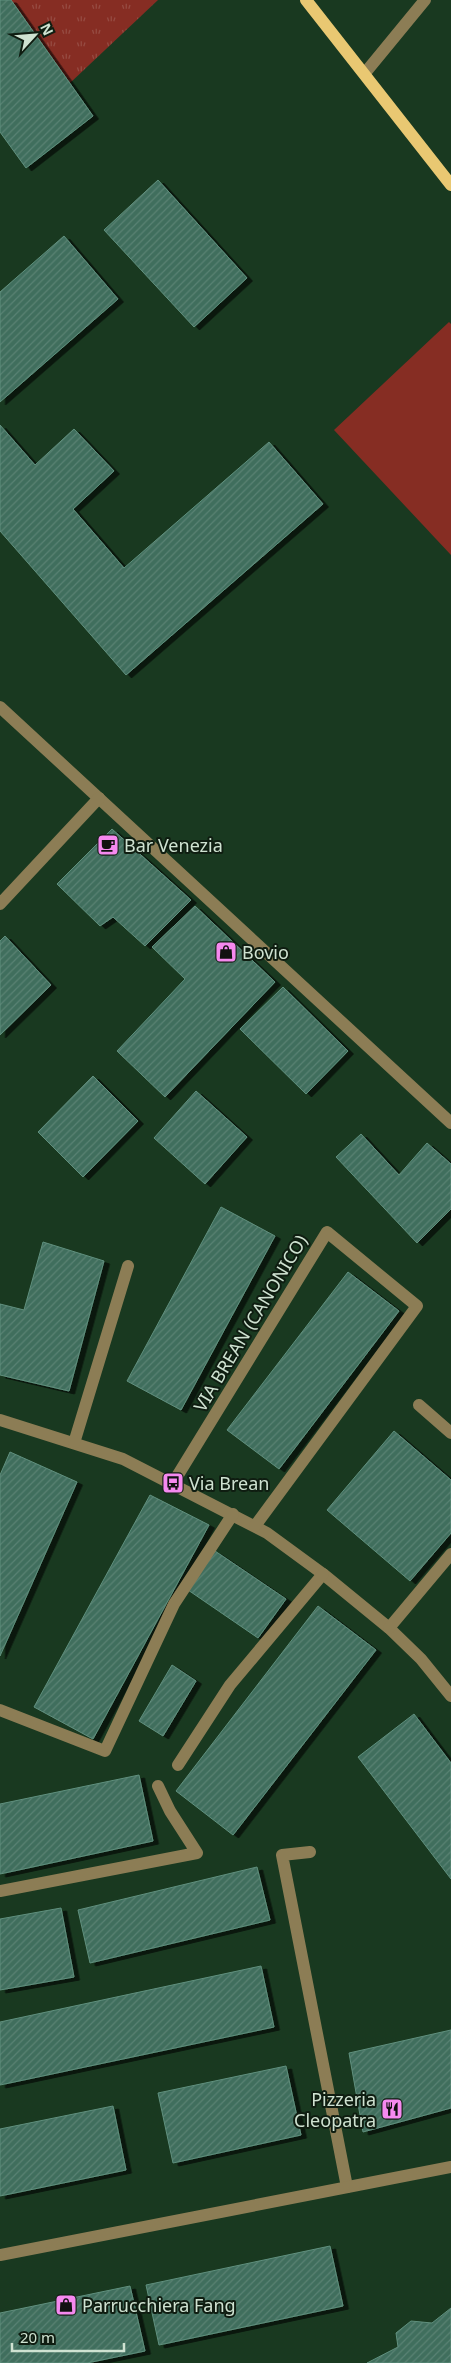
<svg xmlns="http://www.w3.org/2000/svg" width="451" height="2363" viewBox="0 0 451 2363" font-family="'Noto Sans',sans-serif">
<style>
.grass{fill:url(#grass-tufts)}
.pitch{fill:#862d23}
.building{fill:url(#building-hatch);stroke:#60907e;filter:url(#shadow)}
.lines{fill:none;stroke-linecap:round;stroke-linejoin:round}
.minor{stroke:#8c7d55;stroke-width:12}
.major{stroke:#e9c872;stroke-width:12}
.labels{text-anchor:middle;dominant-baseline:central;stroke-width:4;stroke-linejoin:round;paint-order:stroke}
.poi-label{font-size:18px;fill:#cfe2d1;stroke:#0f1d11;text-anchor:start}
.street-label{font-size:18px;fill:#cfe2d1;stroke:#0f1d11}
</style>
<defs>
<pattern id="grass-tufts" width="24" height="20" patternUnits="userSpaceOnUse" patternTransform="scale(1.25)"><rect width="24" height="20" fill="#862d23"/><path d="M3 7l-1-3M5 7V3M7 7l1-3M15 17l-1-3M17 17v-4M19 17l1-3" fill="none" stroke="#964b42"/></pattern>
<pattern id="building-hatch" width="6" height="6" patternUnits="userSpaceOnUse" patternTransform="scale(1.25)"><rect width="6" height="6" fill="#3f6e5d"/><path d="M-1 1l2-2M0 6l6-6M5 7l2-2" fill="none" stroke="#5a8273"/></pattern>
<filter id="shadow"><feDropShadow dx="5.5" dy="3" stdDeviation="0" flood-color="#0009"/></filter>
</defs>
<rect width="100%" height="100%" fill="#193920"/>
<polygon class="grass" points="11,0 158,0 70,83"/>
<polygon class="pitch" points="449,322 451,324 451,555 334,430"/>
<g class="building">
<polygon points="0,0 11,0 93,116 26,168 0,132"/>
<polygon points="158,180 247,278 194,327 104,230"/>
<polygon points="64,236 118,299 0,402 0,292"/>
<polygon points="0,425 35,465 74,429 114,471 73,509 124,568 269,442 323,504 126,675 0,531"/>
<polygon points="112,829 191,900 145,946 113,917 100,926 57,884"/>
<polygon points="195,906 275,982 165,1097 117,1051 185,979 152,947"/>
<polygon points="5,936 51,985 0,1035 0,941"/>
<polygon points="283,987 348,1051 306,1094 240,1029"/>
<polygon points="93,1076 138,1121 83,1177 38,1132"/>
<polygon points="196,1091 247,1137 205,1184 154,1138"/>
<polygon points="361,1134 399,1175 427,1143 451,1164 451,1209 417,1243 336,1157"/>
<polygon points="221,1207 275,1236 181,1410 127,1381"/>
<polygon points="43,1242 104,1261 69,1391 0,1375 0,1304 24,1310"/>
<polygon points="348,1272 399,1311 279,1469 227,1430"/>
<polygon points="394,1431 451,1480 451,1533 410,1581 327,1510"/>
<polygon points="10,1452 77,1482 0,1656 0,1475"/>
<polygon points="150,1495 209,1525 93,1739 34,1707"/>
<polygon points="215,1551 286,1599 258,1638 188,1590"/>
<polygon points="318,1606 376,1650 233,1835 176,1791"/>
<polygon points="172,1665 196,1681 163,1736 139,1721"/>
<polygon points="414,1714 451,1763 451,1879 358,1757"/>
<polygon points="139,1775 153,1841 0,1874 0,1804"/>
<polygon points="257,1867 270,1920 90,1963 78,1910"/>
<polygon points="61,1908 74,1977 0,1990 0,1919"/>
<polygon points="261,1966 274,2027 0,2085 0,2022"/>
<polygon points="451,2030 451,2108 363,2132 349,2053"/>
<polygon points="286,2066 301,2135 173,2163 158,2093"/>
<polygon points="113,2106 126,2170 0,2196 0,2129"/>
<polygon points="330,2246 343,2306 159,2345 146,2285"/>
<polygon points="130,2286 145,2351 87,2363 0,2363 0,2313"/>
<polygon points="451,2308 451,2363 367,2363 398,2347 396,2333 411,2321 432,2323"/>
</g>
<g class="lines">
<g class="minor">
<polyline points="365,73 425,0"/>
<polyline points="0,707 451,1123"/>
<polyline points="0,904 99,798"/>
<polyline points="419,1405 451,1433"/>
<polyline points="0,1420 123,1459 267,1533 323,1574 389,1628 421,1659 451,1696"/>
<polyline points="74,1443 128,1266"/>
<polyline points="173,1483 327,1232 417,1306 255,1526"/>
<polyline points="389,1628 451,1554"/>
<polyline points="0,1710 105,1751 174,1604 233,1514"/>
<polyline points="178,1765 230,1685 323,1574"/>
<polyline points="310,1852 282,1855 347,2187"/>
<polyline points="0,1891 197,1853 170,1811 158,1786"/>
<polyline points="0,2255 451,2167"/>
</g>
<polyline class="major" points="306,0 451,185"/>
</g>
<defs>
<g id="cafe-square" transform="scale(1.125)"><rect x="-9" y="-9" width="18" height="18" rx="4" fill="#f589ef" stroke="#0f1d11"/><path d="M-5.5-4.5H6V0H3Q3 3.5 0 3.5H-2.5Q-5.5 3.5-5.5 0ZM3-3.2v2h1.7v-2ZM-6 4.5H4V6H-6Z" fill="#111"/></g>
<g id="shop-square" transform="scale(1.125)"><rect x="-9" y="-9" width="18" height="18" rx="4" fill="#f589ef" stroke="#0f1d11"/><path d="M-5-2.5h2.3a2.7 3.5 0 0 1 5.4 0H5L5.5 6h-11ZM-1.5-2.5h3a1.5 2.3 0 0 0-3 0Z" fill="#111"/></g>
<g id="bus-square" transform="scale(1.125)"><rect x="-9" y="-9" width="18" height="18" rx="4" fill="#f589ef" stroke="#0f1d11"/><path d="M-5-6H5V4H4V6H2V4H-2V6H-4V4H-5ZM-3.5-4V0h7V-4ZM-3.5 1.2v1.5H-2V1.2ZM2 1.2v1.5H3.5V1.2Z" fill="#111"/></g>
<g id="restaurant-square" transform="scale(1.125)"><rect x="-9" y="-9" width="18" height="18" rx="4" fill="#f589ef" stroke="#0f1d11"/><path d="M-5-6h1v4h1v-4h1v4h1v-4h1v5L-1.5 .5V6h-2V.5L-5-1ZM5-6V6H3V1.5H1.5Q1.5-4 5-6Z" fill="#111"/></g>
</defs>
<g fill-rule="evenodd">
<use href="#cafe-square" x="108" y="845"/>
<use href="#shop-square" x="226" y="952"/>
<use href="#bus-square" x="173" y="1483"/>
<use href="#restaurant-square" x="392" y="2109"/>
<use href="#shop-square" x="66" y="2305"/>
</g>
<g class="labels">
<g class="poi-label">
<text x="124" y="845">Bar Venezia</text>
<text x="242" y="952">Bovio</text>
<text x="189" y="1483">Via Brean</text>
<text x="376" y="2099" text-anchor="end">Pizzeria<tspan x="376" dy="21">Cleopatra</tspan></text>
<text x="82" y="2305">Parrucchiera Fang</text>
</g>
<g class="street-label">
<text transform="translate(250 1323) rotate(-59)">VIA BREAN (CANONICO)</text>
</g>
</g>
<g transform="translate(35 35) rotate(64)" stroke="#0f1d11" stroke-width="4" paint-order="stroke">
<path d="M0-4L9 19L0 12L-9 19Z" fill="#cfe2d1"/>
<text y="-8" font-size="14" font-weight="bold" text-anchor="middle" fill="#cfe2d1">N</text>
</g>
<path d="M12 2343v8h112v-8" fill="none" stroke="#cfe2d1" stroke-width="2.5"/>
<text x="20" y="2343" font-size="15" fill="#cfe2d1" stroke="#0f1d11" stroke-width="4" paint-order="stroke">20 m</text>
</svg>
